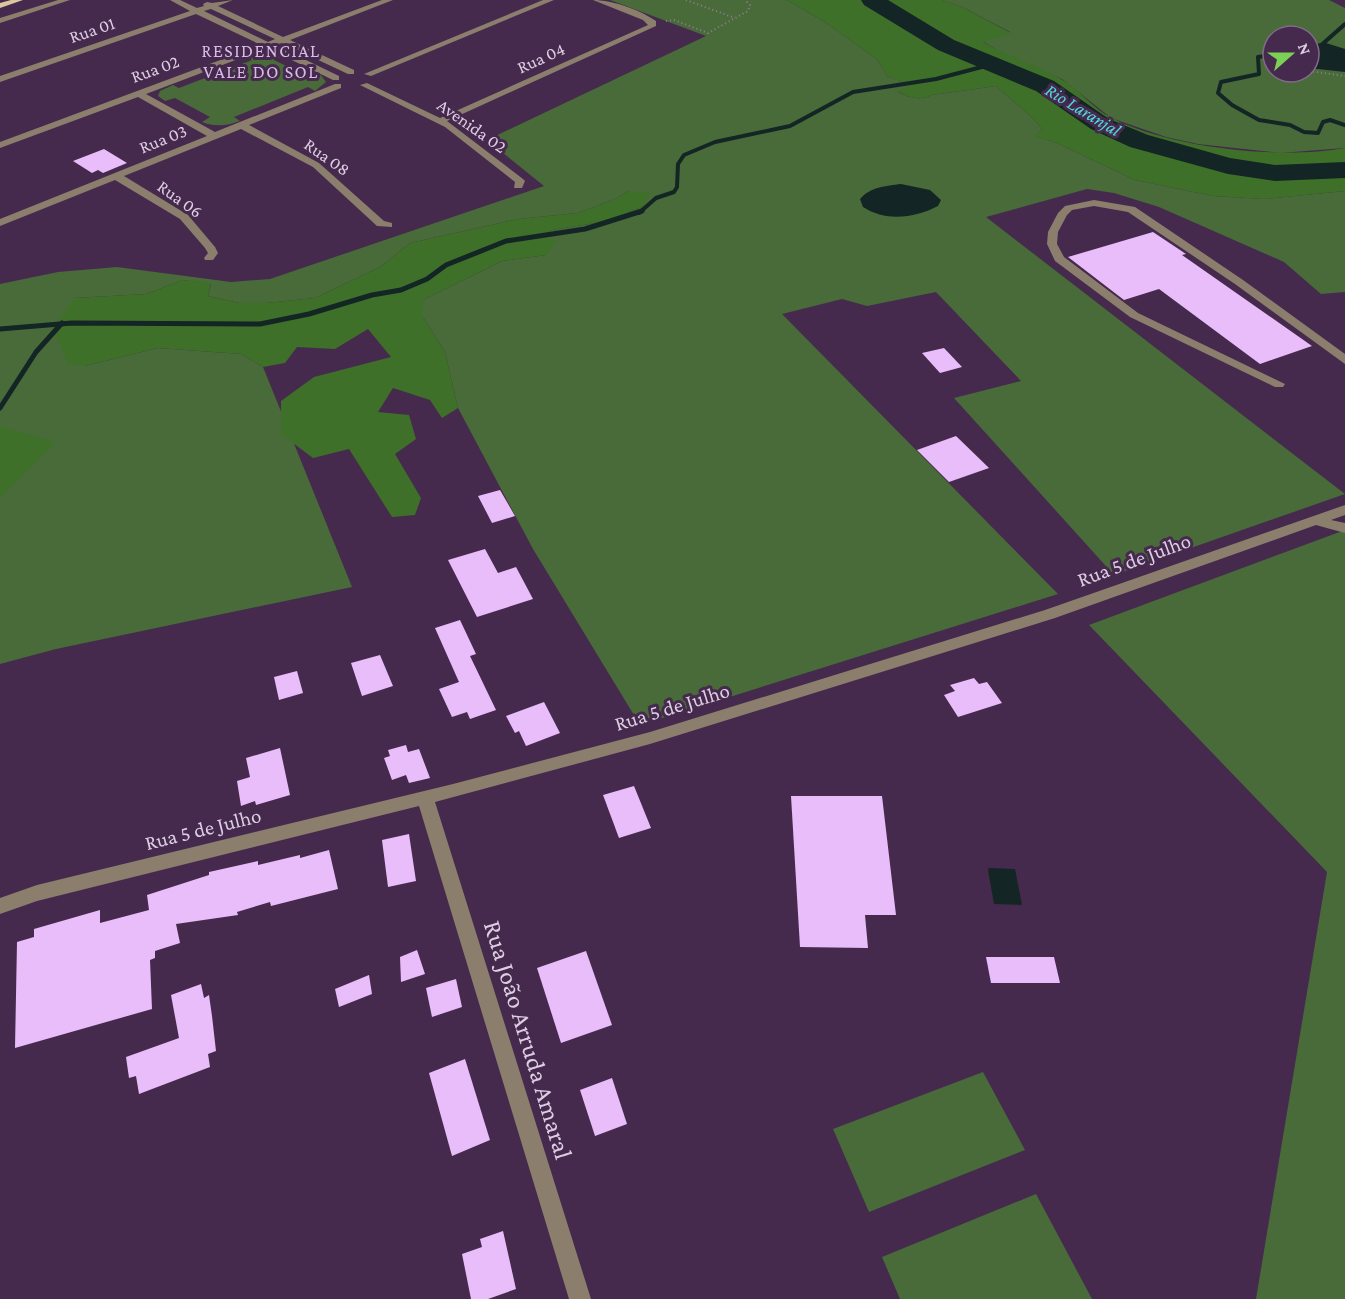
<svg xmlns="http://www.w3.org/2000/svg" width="1345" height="1299" viewBox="0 0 1345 1299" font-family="'Crimson Pro',serif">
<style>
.green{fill:#486b39;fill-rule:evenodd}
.forest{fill:#3f7029}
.water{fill:#132525}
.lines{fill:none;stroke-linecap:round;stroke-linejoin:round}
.stream-far1{stroke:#132525;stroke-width:4}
.stream{stroke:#132525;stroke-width:5}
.river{fill:#132525;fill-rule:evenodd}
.building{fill:#e9bdf9}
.path{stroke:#927c99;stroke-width:2;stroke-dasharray:1 3;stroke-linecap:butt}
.minor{fill:#8b7e6c;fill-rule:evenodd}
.major{fill:#dfc59e;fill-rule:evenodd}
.labels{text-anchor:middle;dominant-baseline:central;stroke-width:6;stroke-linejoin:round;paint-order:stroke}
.far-street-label{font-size:18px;fill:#ddcde3;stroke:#452a4e}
.far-neighbourhood-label{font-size:18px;letter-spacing:1.5px;fill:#dabae6;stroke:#452a4e}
.far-water-label{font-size:18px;font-style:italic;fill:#50dadd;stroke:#452a4e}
.street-label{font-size:21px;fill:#ddcde3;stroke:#452a4e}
.near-street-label{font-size:26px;fill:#ddcde3;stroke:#452a4e}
</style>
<rect width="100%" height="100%" fill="#452a4e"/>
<g class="green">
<path d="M610 0H787L825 22 877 59 887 76 911 85 898 92C910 98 920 101 932 95L996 86C1012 101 1029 112 1042 129L1035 136 1057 143 1135 180 1213 196 1264 199 1345 191V292L1321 294 1284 262 1159 207 1114 193 1087 189 986 217 1345 494 1114 575 954 398 1021 381 936 292 867 306 842 299 782 314 1058 594 640 725 533 549 458 408 445 352 423 317V300L502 261 546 255 540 237 552 230 608 221 644 206 629 191 615 199 578 213 518 219 410 243 380 267 315 298 266 303H239L208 296 211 284 183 280 146 294 75 298 85 366 158 348 241 354 263 367 352 587 56 649 0 664V284L58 272 117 267 231 282 270 279 544 186 487 140 706 36Z"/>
<path d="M942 0H1329L1345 8V148L1280 153 1198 144 1166 137 1111 118 1062 79 1009 57 982 41 1010 32 962 7ZM1273 36H1309V72H1273Z"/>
<path d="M267 53 282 56 274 60 311 78 320 74 326 82 315 91 308 87 234 117 240 121C227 126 214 127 202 122L210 117 175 98 165 101 158 96 160 91 173 85 179 88 252 60 247 57Z"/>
<polygon points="1345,530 1345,1299 1256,1299 1327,872 1089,625"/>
<polygon points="983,1072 1025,1150 869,1212 833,1129"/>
<polygon points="1036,1194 1092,1299 900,1299 882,1257"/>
</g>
<g class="forest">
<path d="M787 0H942L962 7 1011 33 983 42C1008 57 1036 64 1061 79 1079 89 1093 109 1112 118 1170 148 1281 160 1345 148V191L1264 199 1213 196 1135 180 1057 143 1034 136 1042 129C1029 112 1012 101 996 86L932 95C920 101 909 98 897 91L910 85 887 76 877 59 825 22Z"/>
<polygon points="629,191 650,193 644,206 608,221 552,230 541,237 557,241 546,255 502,261 423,300 423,317 445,352 458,408 442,418 430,400 393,388 378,412 409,415 416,439 395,454 421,498 415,515 392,517 349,449 313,458 281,434 281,401 314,377 391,357 368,329 335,349 297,347 285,363 263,367 241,354 158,348 85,366 68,364 53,327 75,298 146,294 183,280 211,283 208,296 239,303 266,303 315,298 380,267 410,243 518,219 578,213 615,199"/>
<polygon points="0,426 56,442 0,498"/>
</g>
<g class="water">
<polygon points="1326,43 1345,49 1345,72 1309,68 1309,44"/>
<path d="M901 184 930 190 941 200 938 206C915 218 886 222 863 207L860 199C870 187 886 186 901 184Z"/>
<polygon points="989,868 1015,869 1022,905 994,904 988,870"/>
</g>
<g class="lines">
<g class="stream-far1">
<polyline points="1273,55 1258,57 1259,74 1221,82 1218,93 1232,105 1259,120 1290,125 1304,132 1318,133 1323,122 1330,120 1345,125"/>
<polyline points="1309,56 1345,24"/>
<polyline points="639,213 656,198 674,192 677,187 678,164 684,155 715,142 790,126 853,92 936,79 993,64"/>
</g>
<g class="stream">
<polyline points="0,329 72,323 260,324 309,314 372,295 401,290 427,279 446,265 506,241 585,229 642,211"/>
<polyline points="0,408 36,352 62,323"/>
</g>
<polygon class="river" points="861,0 888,0 954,40 1054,81 1109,119 1148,135 1230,158 1275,165 1345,162 1345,178 1275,181 1228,174 1130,147 1091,129 1036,91 938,50 864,5"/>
</g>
<g class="building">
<polygon points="104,149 127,163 103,173 98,170 92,173 73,161"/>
<polygon points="1153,232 1186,254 1182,255 1312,346 1260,364 1159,289 1124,300 1068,257"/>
<polygon points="944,348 962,367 940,373 922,353"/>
<polygon points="956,436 989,468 949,482 917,450"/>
<polygon points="500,490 515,516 492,523 478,496"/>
<polygon points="485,549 498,573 516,567 533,599 477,617 448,560"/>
<polygon points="460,620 476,654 470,656 496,710 470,719 467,712 452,717 439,689 459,682 435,628"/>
<polygon points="380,655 393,686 362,696 351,663"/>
<polygon points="297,671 303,693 279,700 274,677"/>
<polygon points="974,678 979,684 987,682 1002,703 958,717 944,695 955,691 950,685"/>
<polygon points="544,702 560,733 526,746 519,731 515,733 506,716"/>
<polygon points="406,745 408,752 419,749 430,778 409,783 406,775 392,780 384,758 390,756 388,750"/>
<polygon points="280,748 290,795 256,805 255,801 241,806 237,781 250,777 246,758"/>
<polygon points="634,786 651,828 619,838 603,795"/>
<polygon points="791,796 882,796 896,915 865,915 868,948 800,947"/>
<polygon points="409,834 416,881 388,887 382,840"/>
<polygon points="329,850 338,889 271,906 270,902 237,912 238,915 176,924 180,943 155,951 155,958 150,960 152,1009 15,1048 17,942 34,937 34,929 100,910 100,923 149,910 147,895 209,875 209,872 258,861 258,865 300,855 300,858"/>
<polygon points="417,950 425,974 401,982 400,957"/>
<polygon points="586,951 612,1025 561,1043 537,968"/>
<polygon points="986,957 1054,957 1060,983 991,983"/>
<polygon points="369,975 372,994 339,1007 335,989"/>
<polygon points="456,979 462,1007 432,1017 426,988"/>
<polygon points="201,984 204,998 209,995 212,1016 216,1051 208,1054 210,1067 139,1094 136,1076 129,1078 126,1057 179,1038 171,995"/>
<polygon points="465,1059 490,1140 452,1156 429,1073"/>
<polygon points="612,1078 627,1124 595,1136 580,1090"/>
<polygon points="503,1231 516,1289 488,1299 471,1299 462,1254 482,1247 480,1239"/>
</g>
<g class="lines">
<g class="path">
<polyline points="686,0 735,18"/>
<polyline points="666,21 674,20 708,33 748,11 750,5 745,0"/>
<polyline points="1309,71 1345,76"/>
</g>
<g class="minor">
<polygon points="58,0 70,0 0,23 0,18"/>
<path d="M170 0H180L197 8 204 6 203 4 207 2 212 3 233 0 218 6 283 37 382 0H393L290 40 354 70V74H348L282 43 275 45 339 76V80H333L267 48 146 94 215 132 335 84H341V88L249 125 319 163 384 221 392 223V227L377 226 313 167 241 129 124 176 188 215 215 247 218 253 213 260H205L204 258 208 253 205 248 180 219 115 180 0 226V219L207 136 138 97 0 148V142L261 45 196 14 0 82V76L190 11ZM211 9 275 39 268 42 204 11Z"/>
<polygon points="543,0 554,0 371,76 364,74"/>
<path d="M593 0C613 0 640 10 656 21V26L447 121 523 179 525 181 522 188H514L515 182 445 127 360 85 367 83 440 118 648 25 643 20Z"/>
<polygon points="1094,200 1135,207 1243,280 1345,354 1345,364 1235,284 1128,212 1094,206 1072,210 1067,215 1058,232 1057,244 1064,257 1138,313 1285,384 1283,387 1275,387 1130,317 1055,261 1047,244 1048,232 1058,213 1065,206"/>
<polygon points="1345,505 1345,515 1331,520 1345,523 1345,533 1316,525 1055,618 650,744 435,802 591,1299 569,1299 419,806 37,901 0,914 0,898 37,885 453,784 650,732 1045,610"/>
</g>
<polygon class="major" points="11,0 23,0 0,8 0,3"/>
</g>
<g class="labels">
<g class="far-street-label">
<text transform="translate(92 30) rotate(-19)">Rua 01</text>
<text transform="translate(541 58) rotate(-24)">Rua 04</text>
<text transform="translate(155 69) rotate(-20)">Rua 02</text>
<text transform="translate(472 126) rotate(35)">Avenida 02</text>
<text transform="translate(163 139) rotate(-22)">Rua 03</text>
<text transform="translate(327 157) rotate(35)">Rua 08</text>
<text transform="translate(180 199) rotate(36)">Rua 06</text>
</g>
<g class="far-neighbourhood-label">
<text x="261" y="51">RESIDENCIAL<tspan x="261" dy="21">VALE DO SOL</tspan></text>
</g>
<g class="far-water-label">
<text transform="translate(1083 110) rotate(31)">Rio Laranjal</text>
</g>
<g class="street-label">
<text transform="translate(1134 560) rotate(-20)">Rua 5 de Julho</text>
<text transform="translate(672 707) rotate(-17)">Rua 5 de Julho</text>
<text transform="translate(203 829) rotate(-14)">Rua 5 de Julho</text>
</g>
<g class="near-street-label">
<text transform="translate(528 1040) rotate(73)">Rua João Arruda Amaral</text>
</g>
</g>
<g transform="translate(1291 54) rotate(69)"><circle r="28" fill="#452a4e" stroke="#826b8a" stroke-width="1.5"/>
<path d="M0-4.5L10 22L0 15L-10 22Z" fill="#7cd155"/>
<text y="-9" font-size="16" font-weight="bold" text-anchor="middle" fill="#ddcde3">N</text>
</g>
</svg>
